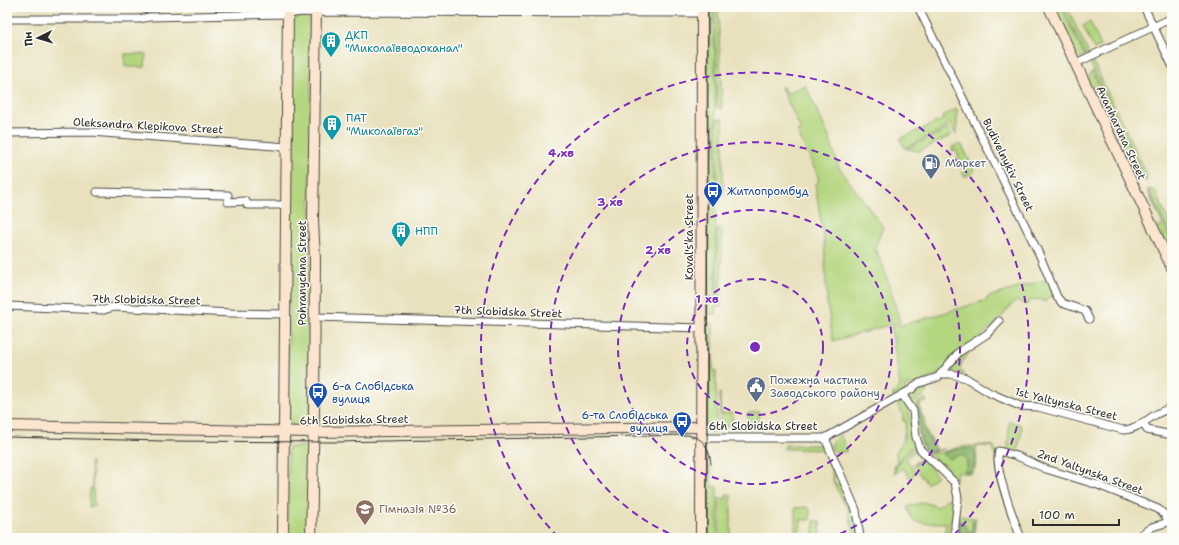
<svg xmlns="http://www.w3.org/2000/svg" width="1179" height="545" viewBox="0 0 1179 545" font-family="'Shantell Sans',sans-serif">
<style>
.green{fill:#b4d67f;stroke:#708055}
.forest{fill:#8fb76e;stroke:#5d714c}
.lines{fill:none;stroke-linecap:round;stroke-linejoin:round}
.street-casing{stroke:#484641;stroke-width:9}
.secondary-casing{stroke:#484641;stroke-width:12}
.street{stroke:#fff;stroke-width:7}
.secondary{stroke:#fbe5cf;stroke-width:10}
.tram{stroke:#2b2b2b;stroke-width:1}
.ring{fill:none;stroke:#7b2cbf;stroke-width:2;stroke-dasharray:7 5}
.labels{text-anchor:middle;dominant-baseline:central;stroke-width:3;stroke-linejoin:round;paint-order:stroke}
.culture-label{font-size:11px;fill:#0d838f;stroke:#fdfcf7;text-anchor:start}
.street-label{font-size:11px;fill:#2b2b2b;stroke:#fdfcf7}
.service-label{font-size:11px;fill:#4e5e75;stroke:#fdfcf7;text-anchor:start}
.transit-label{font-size:11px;fill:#164399;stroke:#fdfcf7;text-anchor:start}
.education-label{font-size:11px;fill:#785e54;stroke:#fdfcf7;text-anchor:start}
.centre{fill:#7b2cbf;stroke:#fdfcf7;stroke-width:2}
.ring-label{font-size:12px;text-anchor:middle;font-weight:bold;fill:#7b2cbf;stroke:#fdfcf7;stroke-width:3;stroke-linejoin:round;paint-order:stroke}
</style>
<rect width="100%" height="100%" fill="#fdfcf7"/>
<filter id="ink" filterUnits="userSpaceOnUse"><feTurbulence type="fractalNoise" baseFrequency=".025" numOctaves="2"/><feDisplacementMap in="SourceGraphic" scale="8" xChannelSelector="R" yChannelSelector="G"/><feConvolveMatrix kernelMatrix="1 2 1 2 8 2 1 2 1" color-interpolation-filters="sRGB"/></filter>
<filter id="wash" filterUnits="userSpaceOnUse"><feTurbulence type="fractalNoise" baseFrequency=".012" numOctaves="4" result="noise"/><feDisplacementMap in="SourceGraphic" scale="16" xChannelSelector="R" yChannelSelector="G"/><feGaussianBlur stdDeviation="0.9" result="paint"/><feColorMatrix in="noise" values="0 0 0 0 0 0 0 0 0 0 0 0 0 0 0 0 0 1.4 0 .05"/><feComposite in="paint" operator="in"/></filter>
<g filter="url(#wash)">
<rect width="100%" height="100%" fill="#e9e1be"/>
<g class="green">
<polygon points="706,7 713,7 714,47 715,51 716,314 706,314"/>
<polygon points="715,7 718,7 722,109 717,107"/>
<polygon points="1054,7 1061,7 1085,57 1080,58 1076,55"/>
<polygon points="1063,7 1067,7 1087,50 1087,54 1086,56"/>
<path d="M297 17H306L311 21 310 422 305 428C296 428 292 428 288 420L291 24 294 19Z"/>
<polygon points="1090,22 1101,46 1094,49 1083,26"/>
<polygon points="125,54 146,54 145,67 125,67"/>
<polygon points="1089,61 1093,62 1095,66 1147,175 1146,182"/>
<polygon points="1092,71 1144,180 1142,181 1138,171 1134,173 1132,170 1136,168 1127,149 1124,150 1088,79"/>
<polygon points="805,85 829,137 839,168 883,227 875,248 884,268 900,322 833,341 827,302 824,241 815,184 818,183 818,176 800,138 797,132 801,130 781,87 783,87 786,92 788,93"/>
<polygon points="957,109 957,133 955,134 949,122 946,123 948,127 905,148 900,139 944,119 943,116"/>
<rect x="717" y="119" width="6" height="73"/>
<polygon points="948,129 952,135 920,151 906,149"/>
<polygon points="959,144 962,145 974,170 973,173 966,176 964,176 962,173 964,171 956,150 953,151 952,149 953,147"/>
<polygon points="1149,189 1155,191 1172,228 1172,238"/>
<polygon points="1147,190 1148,190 1172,242 1172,258 1158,227 1163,225"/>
<polygon points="717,228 722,228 721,307 717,307"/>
<polygon points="1048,279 1053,297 1049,297 1045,302 1039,299 1029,301 1027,305 1016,301 1012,304 1001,318 941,373 911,386 910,384 905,387 906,390 893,397 893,393 900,386 891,327 917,321 987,300 988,297"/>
<polygon points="707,323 713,323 713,371 716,371 717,433 708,432 706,427 706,324"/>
<path d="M981 341C974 349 958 360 961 372L964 373 963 375 955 373 949 365 961 351Z"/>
<polygon points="925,387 927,393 923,397 916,398 910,395"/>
<polygon points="719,393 720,393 721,414 732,413 732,424 730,426 722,426 720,424"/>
<path d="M908 398 918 401 926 399 927 402 920 403 921 413 924 418 926 431 937 450 945 449 927 453C913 437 922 417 908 398Z"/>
<path d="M901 400H903L908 406 916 444C906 451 897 460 894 472L895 464 897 462 896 452 903 441 906 421H903V416L897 403 894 404Z"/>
<path d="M759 412V422H761C758 427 755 426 751 426L748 422V413Z"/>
<polygon points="1009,421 1021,425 1022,429 1017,455 1009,452 1008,449"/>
<polygon points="840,434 847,451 837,453 832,450 831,443"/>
<polygon points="785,445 819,445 826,448 832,459 829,460 830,464 834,464 839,475 833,479 836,485 842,482 855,512 859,538 855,538 848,510 834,484 826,450 784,449"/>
<polygon points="985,445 993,446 998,451 999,474 993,446 976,446 977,459 974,471 970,474 957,472 956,480 946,469 947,467 944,464 942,465 928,453 940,453 960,447"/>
<path d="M917 446 918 448 906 459 916 473 910 478 905 470 902 469 894 474C897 461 906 453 917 446Z"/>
<polygon points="288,447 309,447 308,538 287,538"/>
<polygon points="921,459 921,460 923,459 937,476 927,484 914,466 921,460 912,465"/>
<polygon points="91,461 94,505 89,507 90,488 93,488"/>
<polygon points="706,467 711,467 712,487 717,487 717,538 706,538"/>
<polygon points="955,494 954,514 949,524 950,533 945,533 946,523 924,523 913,521 907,507 924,502 938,507 946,499 948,500 953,495"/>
<polygon points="726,495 731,495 731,535 724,535 724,538 721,538 719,533 719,498 726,499"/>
<polygon points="807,507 810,510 810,520 801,520 800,530 795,530 795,508"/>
<path d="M959 516 976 518 974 538H972C968 532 965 533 958 534L957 523Z"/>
<polygon points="814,521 820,521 821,538 814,538"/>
</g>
<g class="forest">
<path d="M919 403 924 431 934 446 935 451H926C922 443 917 435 921 426L919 423 920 414 917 406Z"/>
<path d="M971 448 974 449C976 456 976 467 970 473L964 471 967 466V461L963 455H959L950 459 942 454 953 450Z"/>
<polygon points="960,520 960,525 963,522 966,528 970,531 972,530 972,521 974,520 974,538 969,533 959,534"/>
</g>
</g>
<g filter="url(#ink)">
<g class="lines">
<g class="street-casing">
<g id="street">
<polyline points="918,7 1003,180 1040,256 1057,297 1062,303 1085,311 1089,319"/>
<polyline points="1144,7 1172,65"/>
<polyline points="7,19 139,19 149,17 288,14 301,12 701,13"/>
<polyline points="1076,63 1172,18"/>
<polyline points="7,133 91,132 287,147"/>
<polyline points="97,192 228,195 228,202 246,201 247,205 285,205"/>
<polyline points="7,306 104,310 113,307 231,313 285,314"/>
<polyline points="314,317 701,328"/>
<path d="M941 374H951L966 378 990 393 1020 406 1038 407 1123 430C1135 430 1145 421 1155 415 1160 412 1166 410 1172 407"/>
<polyline points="902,394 913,411 916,437 920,449 955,483 958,498 955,525 955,538"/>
<polyline points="1143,422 1147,430 1172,435"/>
<polyline points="701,438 825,438 912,389 917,384 938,377 959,352 987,334 999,321"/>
<polyline points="825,438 856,510 860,538"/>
<path d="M1021 538C1014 520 993 467 999 451L1017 456 1046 469 1098 485 1158 509 1165 515 1168 521"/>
<polyline points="1136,538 1152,527 1172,521"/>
</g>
</g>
<g class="secondary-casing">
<g id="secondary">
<polyline points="1049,7 1172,268"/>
<polyline points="7,426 312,432 701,427"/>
<polyline points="283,538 288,7"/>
<polyline points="311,538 314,410 315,259 313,221 316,7"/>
<polyline points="701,538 702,7"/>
</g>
</g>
<use href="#street" class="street"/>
<use href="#secondary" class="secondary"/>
<g class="tram">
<path d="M7 437 163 441 334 442 687 435C704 438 709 447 711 464"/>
<polyline points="707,538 708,7"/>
</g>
</g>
</g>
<g class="ring">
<circle cx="755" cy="347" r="68"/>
<circle cx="755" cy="347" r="137"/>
<path d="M680 538A205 205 0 1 1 830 538"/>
<path d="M558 537A274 274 0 1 1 952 537"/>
</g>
<defs>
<g id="building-pin" transform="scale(1)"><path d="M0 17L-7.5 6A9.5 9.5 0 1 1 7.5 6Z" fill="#0f9aa8" stroke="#fdfcf7"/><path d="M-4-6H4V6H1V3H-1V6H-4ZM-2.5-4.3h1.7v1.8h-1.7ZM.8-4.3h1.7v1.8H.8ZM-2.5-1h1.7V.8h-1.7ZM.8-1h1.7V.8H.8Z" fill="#fff"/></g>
<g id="fuel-pin" transform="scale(1)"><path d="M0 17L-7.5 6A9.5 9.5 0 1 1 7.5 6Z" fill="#5c6f8a" stroke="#fdfcf7"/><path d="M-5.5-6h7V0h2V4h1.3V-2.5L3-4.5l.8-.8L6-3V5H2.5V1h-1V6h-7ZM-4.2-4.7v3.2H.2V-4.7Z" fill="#fff"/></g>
<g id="bus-pin" transform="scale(1)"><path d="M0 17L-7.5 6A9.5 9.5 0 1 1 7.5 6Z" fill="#1a4fb4" stroke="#fdfcf7"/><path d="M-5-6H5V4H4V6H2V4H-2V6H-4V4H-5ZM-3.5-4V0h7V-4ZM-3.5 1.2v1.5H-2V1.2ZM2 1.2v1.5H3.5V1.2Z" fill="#fff"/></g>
<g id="civic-pin" transform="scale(1)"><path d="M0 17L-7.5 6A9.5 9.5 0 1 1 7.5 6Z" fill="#5c6f8a" stroke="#fdfcf7"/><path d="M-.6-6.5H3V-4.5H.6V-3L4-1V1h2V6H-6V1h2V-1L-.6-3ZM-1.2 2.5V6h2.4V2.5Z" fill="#fff"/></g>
<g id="school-pin" transform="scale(1)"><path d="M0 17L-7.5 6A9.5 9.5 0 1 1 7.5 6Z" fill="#8d6e63" stroke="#fdfcf7"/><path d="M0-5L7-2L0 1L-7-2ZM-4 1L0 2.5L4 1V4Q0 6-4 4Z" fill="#fff"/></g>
</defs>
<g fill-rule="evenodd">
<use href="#building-pin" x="331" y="41"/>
<use href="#building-pin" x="332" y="124"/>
<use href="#fuel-pin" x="931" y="163"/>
<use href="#bus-pin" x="713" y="191"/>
<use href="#building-pin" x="401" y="231"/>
<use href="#civic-pin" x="756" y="386"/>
<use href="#bus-pin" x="318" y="392"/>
<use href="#bus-pin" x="682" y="421"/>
<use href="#school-pin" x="365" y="509"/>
</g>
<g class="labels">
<g class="culture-label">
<text x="345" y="35">ДКП<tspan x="345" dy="13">"Миколаївводоканал"</tspan></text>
<text x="346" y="118">ПАТ<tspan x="346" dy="13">"Миколаївгаз"</tspan></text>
<text x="415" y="231">НПП</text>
</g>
<g class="street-label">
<text transform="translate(148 126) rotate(3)">Oleksandra Klepikova Street</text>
<text transform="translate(1121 133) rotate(65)">Avanhardna Street</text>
<text transform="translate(1008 165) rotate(64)">Budivelnykiv Street</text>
<text transform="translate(689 237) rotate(-90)">Koval's'ka Street</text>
<text transform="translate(302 273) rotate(-90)">Pohranychna Street</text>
<text transform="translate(146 300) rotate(1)">7th Slobidska Street</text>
<text transform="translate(508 312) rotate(2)">7th Slobidska Street</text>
<text transform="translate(1066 404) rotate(14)">1st Yaltynska Street</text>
<text transform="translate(354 420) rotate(-1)">6th Slobidska Street</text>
<text x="763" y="426">6th Slobidska Street</text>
<text transform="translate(1090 472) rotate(20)">2nd Yaltynska Street</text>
</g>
<g class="service-label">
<text x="945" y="163">Маркет</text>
<text x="770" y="380">Пожежна частина<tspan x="770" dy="13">Заводського району</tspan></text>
</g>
<g class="transit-label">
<text x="727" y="191">Житлопромбуд</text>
<text x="332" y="386">6-а Слобідська<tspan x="332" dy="13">вулиця</tspan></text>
<text x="668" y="415" text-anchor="end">6-та Слобідська<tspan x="668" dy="13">вулиця</tspan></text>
</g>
<g class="education-label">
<text x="379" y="509">Гімназія №36</text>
</g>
</g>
<circle cx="755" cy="347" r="6" class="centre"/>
<g class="ring-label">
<text x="561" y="157">4 хв</text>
<text x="610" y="206">3 хв</text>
<text x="658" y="254">2 хв</text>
<text x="707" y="303">1 хв</text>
</g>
<rect width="1179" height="545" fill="none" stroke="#fdfcf7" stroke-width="24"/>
<g transform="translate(38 38) rotate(265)" stroke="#fdfcf7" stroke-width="3" paint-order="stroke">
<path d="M0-3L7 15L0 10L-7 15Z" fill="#2b2b2b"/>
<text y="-6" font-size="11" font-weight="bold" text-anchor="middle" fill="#2b2b2b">Пн</text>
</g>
<path d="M1033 519v6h86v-6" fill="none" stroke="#2b2b2b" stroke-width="2"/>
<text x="1039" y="519" font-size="12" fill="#2b2b2b" stroke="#fdfcf7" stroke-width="3" paint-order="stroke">100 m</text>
</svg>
